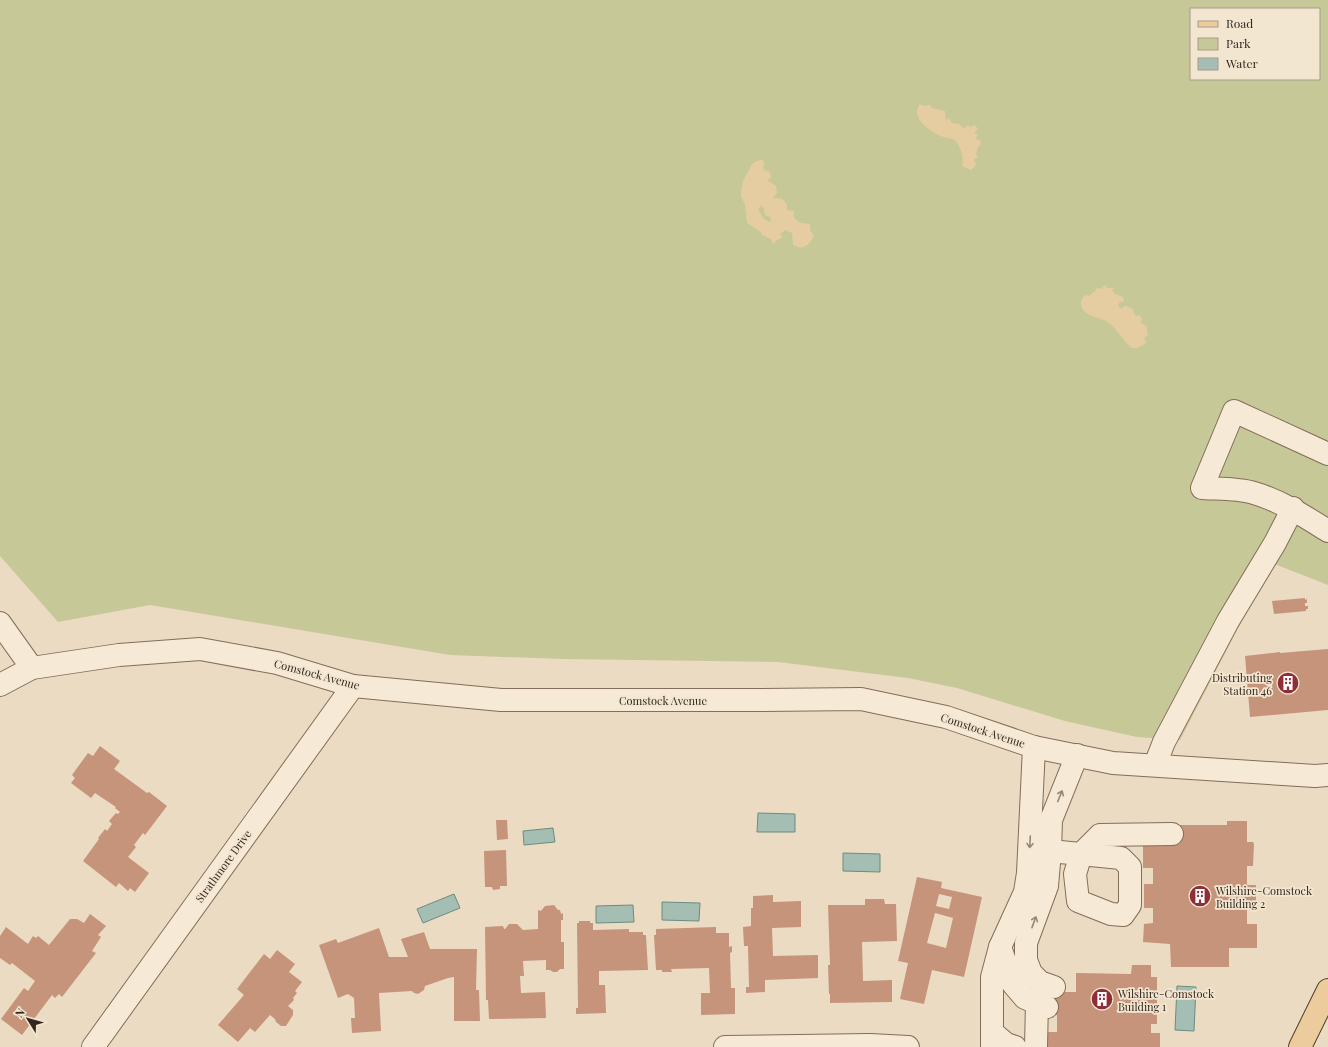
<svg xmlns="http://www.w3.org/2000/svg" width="1328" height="1047" viewBox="0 0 1328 1047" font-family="'Playfair Display',serif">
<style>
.green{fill:#c6c897;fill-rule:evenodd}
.sand{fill:#e5cda1;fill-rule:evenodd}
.water{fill:#a4beb4;stroke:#6c8b80}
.building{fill:#c6947a;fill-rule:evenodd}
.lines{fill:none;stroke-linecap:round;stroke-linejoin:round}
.minor-casing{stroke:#836d5b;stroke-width:24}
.major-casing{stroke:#513c2f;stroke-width:24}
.minor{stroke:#f6e9d5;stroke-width:22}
.major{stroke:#eccc9c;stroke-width:22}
.oneway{stroke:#95887a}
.labels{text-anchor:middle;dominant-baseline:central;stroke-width:3.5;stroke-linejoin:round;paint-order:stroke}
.street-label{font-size:11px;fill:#34271e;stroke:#f3e6d1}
.poi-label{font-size:11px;fill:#34271e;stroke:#f3e6d1;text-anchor:start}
</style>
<rect width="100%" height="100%" fill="#ebdbc2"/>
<path class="green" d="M0 0H1328V585L1272 563 1180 740 1137 737 1065 721 957 688 908 678 778 662 562 659 450 655 150 605 58 622 0 556ZM1191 9H1319V79H1191Z"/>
<g class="sand">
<path d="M920 104 923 106 930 105 932 108 945 111V118L947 120 949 118 952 123 959 124 964 129 968 125 970 127 975 125 978 129 974 133 978 135 975 139 980 140 981 144 978 147 976 154 978 158 974 159 976 165 971 170 962 166C964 155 961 149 955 140 950 138 944 138 939 135 928 130 910 117 920 104Z"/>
<path d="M762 160 765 164 763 166 764 170 770 172 771 178 767 180 776 186 777 193 773 198 782 199 787 204V210L794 211V218L800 223 810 224V230L814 235C810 245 803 251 793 245L792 233 785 230 780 234 782 238 777 240 773 244 771 239 762 235 761 232 747 223 745 204 741 197V191L743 181 752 164 756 161ZM760 205 764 208 765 215 770 217 771 219 770 222 764 219 758 209 760 208Z"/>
<path d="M1105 285 1107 288H1114L1112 290 1115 294 1123 297 1124 301 1119 303 1118 306 1122 309 1124 306 1129 307 1134 310 1133 312 1136 316 1140 315 1142 319 1141 322 1147 327V331L1148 335 1144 338 1146 342 1145 344 1137 348H1132C1123 341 1118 330 1109 323 1103 319 1098 318 1092 316 1082 312 1076 302 1086 295L1089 296 1095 291 1097 288 1101 289Z"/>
</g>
<g class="water">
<polygon points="758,813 795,814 795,832 757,832"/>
<polygon points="553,828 555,842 524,845 523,831"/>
<polygon points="843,853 880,854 880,872 843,871"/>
<polygon points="454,894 460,908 423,923 417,909"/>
<polygon points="662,902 700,903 699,921 662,920"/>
<polygon points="633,905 634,922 596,923 596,906"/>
<polygon points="1177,986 1196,987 1194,1031 1175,1030"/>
</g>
<g class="building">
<polygon points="1305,598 1305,600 1307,599 1307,603 1305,603 1305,606 1308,606 1308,609 1306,609 1306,611 1274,614 1272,601"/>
<polygon points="1328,649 1328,710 1250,717 1245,656 1280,652 1280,653"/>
<polygon points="100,746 120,761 114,769 147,793 149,792 167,806 145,835 143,833 134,845 136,847 128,857 149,873 135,892 130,888 128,891 119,883 116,887 83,861 99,839 98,838 105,829 107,831 112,824 109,821 116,813 118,814 120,812 115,808 116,807 95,793 91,798 71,783 75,778 72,775 88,753 93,756"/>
<polygon points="496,820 507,820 508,839 497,840"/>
<polygon points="1227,821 1247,821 1247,842 1253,842 1254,844 1253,866 1247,866 1247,885 1256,885 1256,907 1247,907 1247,924 1257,924 1257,948 1229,948 1229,967 1171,967 1170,944 1143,942 1144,924 1153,923 1153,908 1144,908 1144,884 1153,884 1153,868 1143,868 1143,844 1172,825 1227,825"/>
<polygon points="506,850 507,886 500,886 500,889 493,890 492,887 485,887 484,851"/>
<path d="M917 877 942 882 941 888 982 897 964 977 932 970 924 1004 900 999 908 963 898 961ZM939 894 952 897 949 909 936 906ZM935 913 953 918 946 948 927 943Z"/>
<polygon points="773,895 773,902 801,901 801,927 772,928 773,956 818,955 818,978 765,980 765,992 746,993 746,987 749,987 748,946 744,946 743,927 751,926 751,908 753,908 753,896"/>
<polygon points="865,899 884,899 885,904 896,904 897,941 862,942 863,981 892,980 892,1002 830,1003 830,994 829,994 828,965 830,965 828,905 865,905"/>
<polygon points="554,905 558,910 560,910 561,914 563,913 563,920 561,920 561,942 564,942 564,969 560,969 557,972 553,972 550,970 546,970 546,960 523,961 524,976 520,976 521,993 545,992 546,1018 489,1019 488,1000 486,1000 485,927 503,926 504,929 505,929 509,924 517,924 523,930 538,929 538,910 541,911 545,906"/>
<polygon points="90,914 106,926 98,935 101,937 92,951 96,953 62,997 59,994 55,998 52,995 22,1035 1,1019 24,988 28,991 35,981 12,963 10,965 0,958 0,936 6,927 28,944 33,936 36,938 38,936 49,945 70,919 77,919 84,923"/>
<polygon points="579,921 590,921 590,923 593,923 593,930 629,929 629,932 643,932 643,935 646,935 648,970 599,971 599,985 605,985 606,1013 576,1014 576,1008 578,1008 577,923 579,923"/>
<polygon points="716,927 716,933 729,933 729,947 732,946 732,952 730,953 731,988 735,988 735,1014 701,1015 701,993 710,993 709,968 671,969 672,972 662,972 662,970 656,970 654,935 656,935 656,929"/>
<polygon points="379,928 389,957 408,957 401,939 424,932 430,949 477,949 476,990 479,990 480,1021 454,1021 454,977 448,978 425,986 424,990 418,994 414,993 412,991 379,993 381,1031 352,1033 351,1018 355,1018 354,998 348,994 338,998 319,945 336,939 338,943"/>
<polygon points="277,950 295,964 289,972 302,982 295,991 297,993 293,998 294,1000 288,1006 293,1010 293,1015 286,1026 281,1026 276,1022 275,1019 270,1015 255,1032 250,1028 238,1042 218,1025 244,995 237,989 264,954 270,959"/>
<polygon points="1132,965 1151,965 1151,977 1157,977 1157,1024 1151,1024 1151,1033 1160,1033 1160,1047 1048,1047 1048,1032 1057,1032 1057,1015 1047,1016 1047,992 1076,992 1076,973 1131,974"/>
</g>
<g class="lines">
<g class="minor-casing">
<g id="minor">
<path d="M1328 454 1234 411 1202 488C1219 489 1238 488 1254 493 1281 501 1304 516 1328 531"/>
<polyline points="0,623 32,668"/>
<polyline points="0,685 32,668 119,655 200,649 277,663 353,686 501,700 753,700 861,699 946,717 1034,747 1113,763 1315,776 1328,775"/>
<polyline points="1155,765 1164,742 1228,621 1275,543 1293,508"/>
<polyline points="1050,851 1121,858 1130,867 1130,905 1123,915 1111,914 1078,901 1075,874 1081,854 1100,835 1172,834"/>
<polyline points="1000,947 1013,984 1025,998 1047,1007"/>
<polyline points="1054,987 1040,982 1031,973 1026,960 1026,943 1047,886 1050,851 1051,820 1077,755"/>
<polyline points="993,1033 1006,1044 1015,1047"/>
<polyline points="93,1047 353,686"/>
<polyline points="725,1047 870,1045 908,1047"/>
<polyline points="992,1047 992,977 1000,947 1025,892 1028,873 1034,747"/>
<polyline points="1036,1047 1037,1002"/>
</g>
</g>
<g class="major-casing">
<polyline id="major" points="1300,1047 1328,990"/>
</g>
<use href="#minor" class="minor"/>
<use href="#major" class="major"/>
</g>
<defs><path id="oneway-shaft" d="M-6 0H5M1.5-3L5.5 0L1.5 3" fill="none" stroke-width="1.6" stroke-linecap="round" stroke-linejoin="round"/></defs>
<g class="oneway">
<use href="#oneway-shaft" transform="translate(1060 796) rotate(-68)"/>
<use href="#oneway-shaft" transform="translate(1030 842) rotate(93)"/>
<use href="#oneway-shaft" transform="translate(1034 922) rotate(-70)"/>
</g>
<defs>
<g id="building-disc" transform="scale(1.15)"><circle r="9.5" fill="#8e2f37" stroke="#f3e6d1"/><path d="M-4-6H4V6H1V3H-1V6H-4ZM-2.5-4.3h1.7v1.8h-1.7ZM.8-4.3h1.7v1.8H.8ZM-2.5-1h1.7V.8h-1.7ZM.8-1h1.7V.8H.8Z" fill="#fff"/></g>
</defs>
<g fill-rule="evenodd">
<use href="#building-disc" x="1288" y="683"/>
<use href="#building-disc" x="1200" y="896"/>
<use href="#building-disc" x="1102" y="999"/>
</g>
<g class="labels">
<g class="street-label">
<text transform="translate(317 674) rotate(15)">Comstock Avenue</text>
<text x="663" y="700">Comstock Avenue</text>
<text transform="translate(983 730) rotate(18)">Comstock Avenue</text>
<text transform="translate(223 866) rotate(-54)">Strathmore Drive</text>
</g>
<g class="poi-label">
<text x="1272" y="677" text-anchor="end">Distributing<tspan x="1272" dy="13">Station 46</tspan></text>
<text x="1216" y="890">Wilshire-Comstock<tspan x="1216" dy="13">Building 2</tspan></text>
<text x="1118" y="993">Wilshire-Comstock<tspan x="1118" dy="13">Building 1</tspan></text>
</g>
</g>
<rect x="1190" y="8" width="130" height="72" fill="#f3e6d1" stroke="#a79a89"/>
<rect x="1198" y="21" width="20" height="6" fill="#eccc9c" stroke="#a79a89"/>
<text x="1226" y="28" font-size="12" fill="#34271e">Road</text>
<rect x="1198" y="38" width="20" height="12" fill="#c6c897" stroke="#a79a89"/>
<text x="1226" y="48" font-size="12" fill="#34271e">Park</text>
<rect x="1198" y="58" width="20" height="12" fill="#a4beb4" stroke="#a79a89"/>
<text x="1226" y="68" font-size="12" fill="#34271e">Water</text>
<g transform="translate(28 1019) rotate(307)" stroke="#f3e6d1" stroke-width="3" paint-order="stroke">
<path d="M0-3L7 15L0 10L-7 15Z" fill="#34271e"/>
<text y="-6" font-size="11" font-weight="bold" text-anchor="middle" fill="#34271e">N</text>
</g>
</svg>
